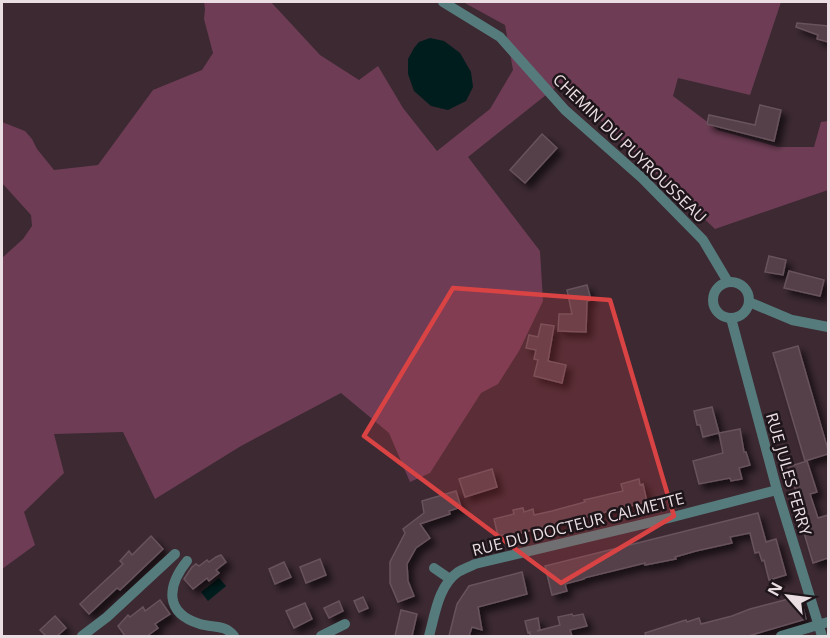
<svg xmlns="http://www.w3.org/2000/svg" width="830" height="638" viewBox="0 0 830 638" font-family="'Open Sans',sans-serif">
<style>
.green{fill:#6e3d55}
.water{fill:#001d1e}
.building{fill:#543f48;stroke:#68535c;stroke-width:1.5;filter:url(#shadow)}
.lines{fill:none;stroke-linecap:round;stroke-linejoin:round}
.minor{stroke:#567b7c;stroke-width:10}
.marked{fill:#d94344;fill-opacity:0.2;stroke:#d94344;stroke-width:4.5;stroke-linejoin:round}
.labels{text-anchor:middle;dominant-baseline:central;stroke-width:5;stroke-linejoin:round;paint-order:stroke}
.street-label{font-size:16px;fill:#ebdee3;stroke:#1d1519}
</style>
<defs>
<filter id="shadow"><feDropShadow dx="5.5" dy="5.5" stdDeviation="3" flood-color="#0009"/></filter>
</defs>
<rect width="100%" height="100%" fill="#3c2932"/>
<polygon class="green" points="204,2 271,2 320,55 359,80 378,66 403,108 437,151 490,109 513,70 505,25 463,2 781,2 750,95 678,78 673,96 718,130 778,147 814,147 821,122 828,121 828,190 715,229 561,83 468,157 540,251 543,301 519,351 498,384 481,393 430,473 410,482 389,433 341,393 241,446 155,499 123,432 54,434 64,473 24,512 35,545 2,569 2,258 23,239 32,226 31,215 2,183 2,122 25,131 32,139 37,149 54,170 98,165 153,90 202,70 213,53 204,19 205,9"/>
<g class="water">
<polygon points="430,38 444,41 460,53 471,72 473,87 466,101 448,110 431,106 414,91 408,74 408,59 414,48 419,42"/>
<polygon points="219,578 226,586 208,601 201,592"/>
</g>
<g class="building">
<polygon points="797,23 828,26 828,42 817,39 818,35 796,27"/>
<polygon points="760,105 781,110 774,141 707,124 709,115 755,125"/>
<polygon points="542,134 557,148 525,183 510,170"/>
<polygon points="769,256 786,260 783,275 765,272"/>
<polygon points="789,271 824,280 820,296 784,288"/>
<polygon points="587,285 591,300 587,301 586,332 558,331 559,314 572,314 567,290"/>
<polygon points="541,324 554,326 548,361 566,365 562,383 534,376 538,360 534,359 536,350 526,348 529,335 538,337"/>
<polygon points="798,346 828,450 828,454 805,461 773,353"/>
<polygon points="712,407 719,433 703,437 700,425 697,425 694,411"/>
<polygon points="740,429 744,452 746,452 750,465 739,468 742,479 731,481 730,478 699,484 693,461 723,453 719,433"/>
<polygon points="807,461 817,492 810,494 818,518 828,515 828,558 813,563 794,499 798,497 788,467"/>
<polygon points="492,469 497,487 465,497 459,479"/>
<polygon points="639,479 640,485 643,484 647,502 516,534 507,536 506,534 498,536 494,519 514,514 513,510 523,508 524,512 533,509 534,515 552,511 585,502 584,500 623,491 621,484"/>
<polygon points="456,491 461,507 449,511 450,514 420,524 430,538 416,548 407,564 408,581 414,596 398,602 390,583 390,562 405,533 403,529 424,513 422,501"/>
<polygon points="758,513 766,542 776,539 786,575 769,580 764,560 762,561 759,552 755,553 750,533 730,537 732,543 696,551 675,557 676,559 645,565 645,563 584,578 584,579 565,584 567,591 552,595 545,566"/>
<polygon points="151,536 163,549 120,590 117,588 89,614 80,604 123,564 120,561 129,551 132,555"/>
<polygon points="221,555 226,562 216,570 219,573 209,581 207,578 193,589 184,579 192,567 196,564 199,566 207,560 209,562 216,557"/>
<polygon points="320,559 326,575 306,583 300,567"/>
<polygon points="284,562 291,577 275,584 269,569"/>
<polygon points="522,572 527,594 478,607 482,630 472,627 469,636 449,636 457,604 469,586"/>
<polygon points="800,596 806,619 748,636 646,636 645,633 686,620 687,622 699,618 701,624 732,616 750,609"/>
<polygon points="363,597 368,608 359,612 354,601"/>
<polygon points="160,600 170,614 155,624 158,628 147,636 125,636 118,626 128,615 130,617 143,607 145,611"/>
<polygon points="339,601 343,611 329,618 324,608"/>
<polygon points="305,603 312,619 294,628 286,611"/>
<polygon points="401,610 417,614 412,636 395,636"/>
<polygon points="572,614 573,616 583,614 587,626 570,630 572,636 530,636 530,632 528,633 525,621 538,618 540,630 537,631 560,625 558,617"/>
<polygon points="55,616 66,628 57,636 46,636 40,630"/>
</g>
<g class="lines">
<g class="minor">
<polyline points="443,2 500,37 565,110 642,178 703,240 728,282"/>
<circle cx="731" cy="300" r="18"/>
<polyline points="749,302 792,320 828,327"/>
<polyline points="731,318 777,490 822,636"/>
<path d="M187 561C167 586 164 613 200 624 213 628 225 624 234 636"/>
<polyline points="434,568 450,579"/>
<polyline points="82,636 107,617 175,554"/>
<polyline points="321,636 345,624"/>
<path d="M429 636C435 615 438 586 458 572 463 569 469 567 475 564L669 518 777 490"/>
<polyline points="781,636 828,622"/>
</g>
</g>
<path class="marked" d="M453 288 610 300 674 516 561 583 364 436Z"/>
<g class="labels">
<g class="street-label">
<text transform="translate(630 148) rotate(44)">CHEMIN DU PUYROUSSEAU</text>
<text transform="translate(789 474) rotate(74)">RUE JULES FERRY</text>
<text transform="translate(578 524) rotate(-14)">RUE DU DOCTEUR CALMETTE</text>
</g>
</g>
<rect width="830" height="638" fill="none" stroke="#ebdee3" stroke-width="6"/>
<g transform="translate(788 596) rotate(298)" stroke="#1d1519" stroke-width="4.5" paint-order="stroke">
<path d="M0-4.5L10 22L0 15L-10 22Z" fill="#ebdee3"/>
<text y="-9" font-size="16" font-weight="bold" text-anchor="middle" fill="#ebdee3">N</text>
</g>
</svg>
